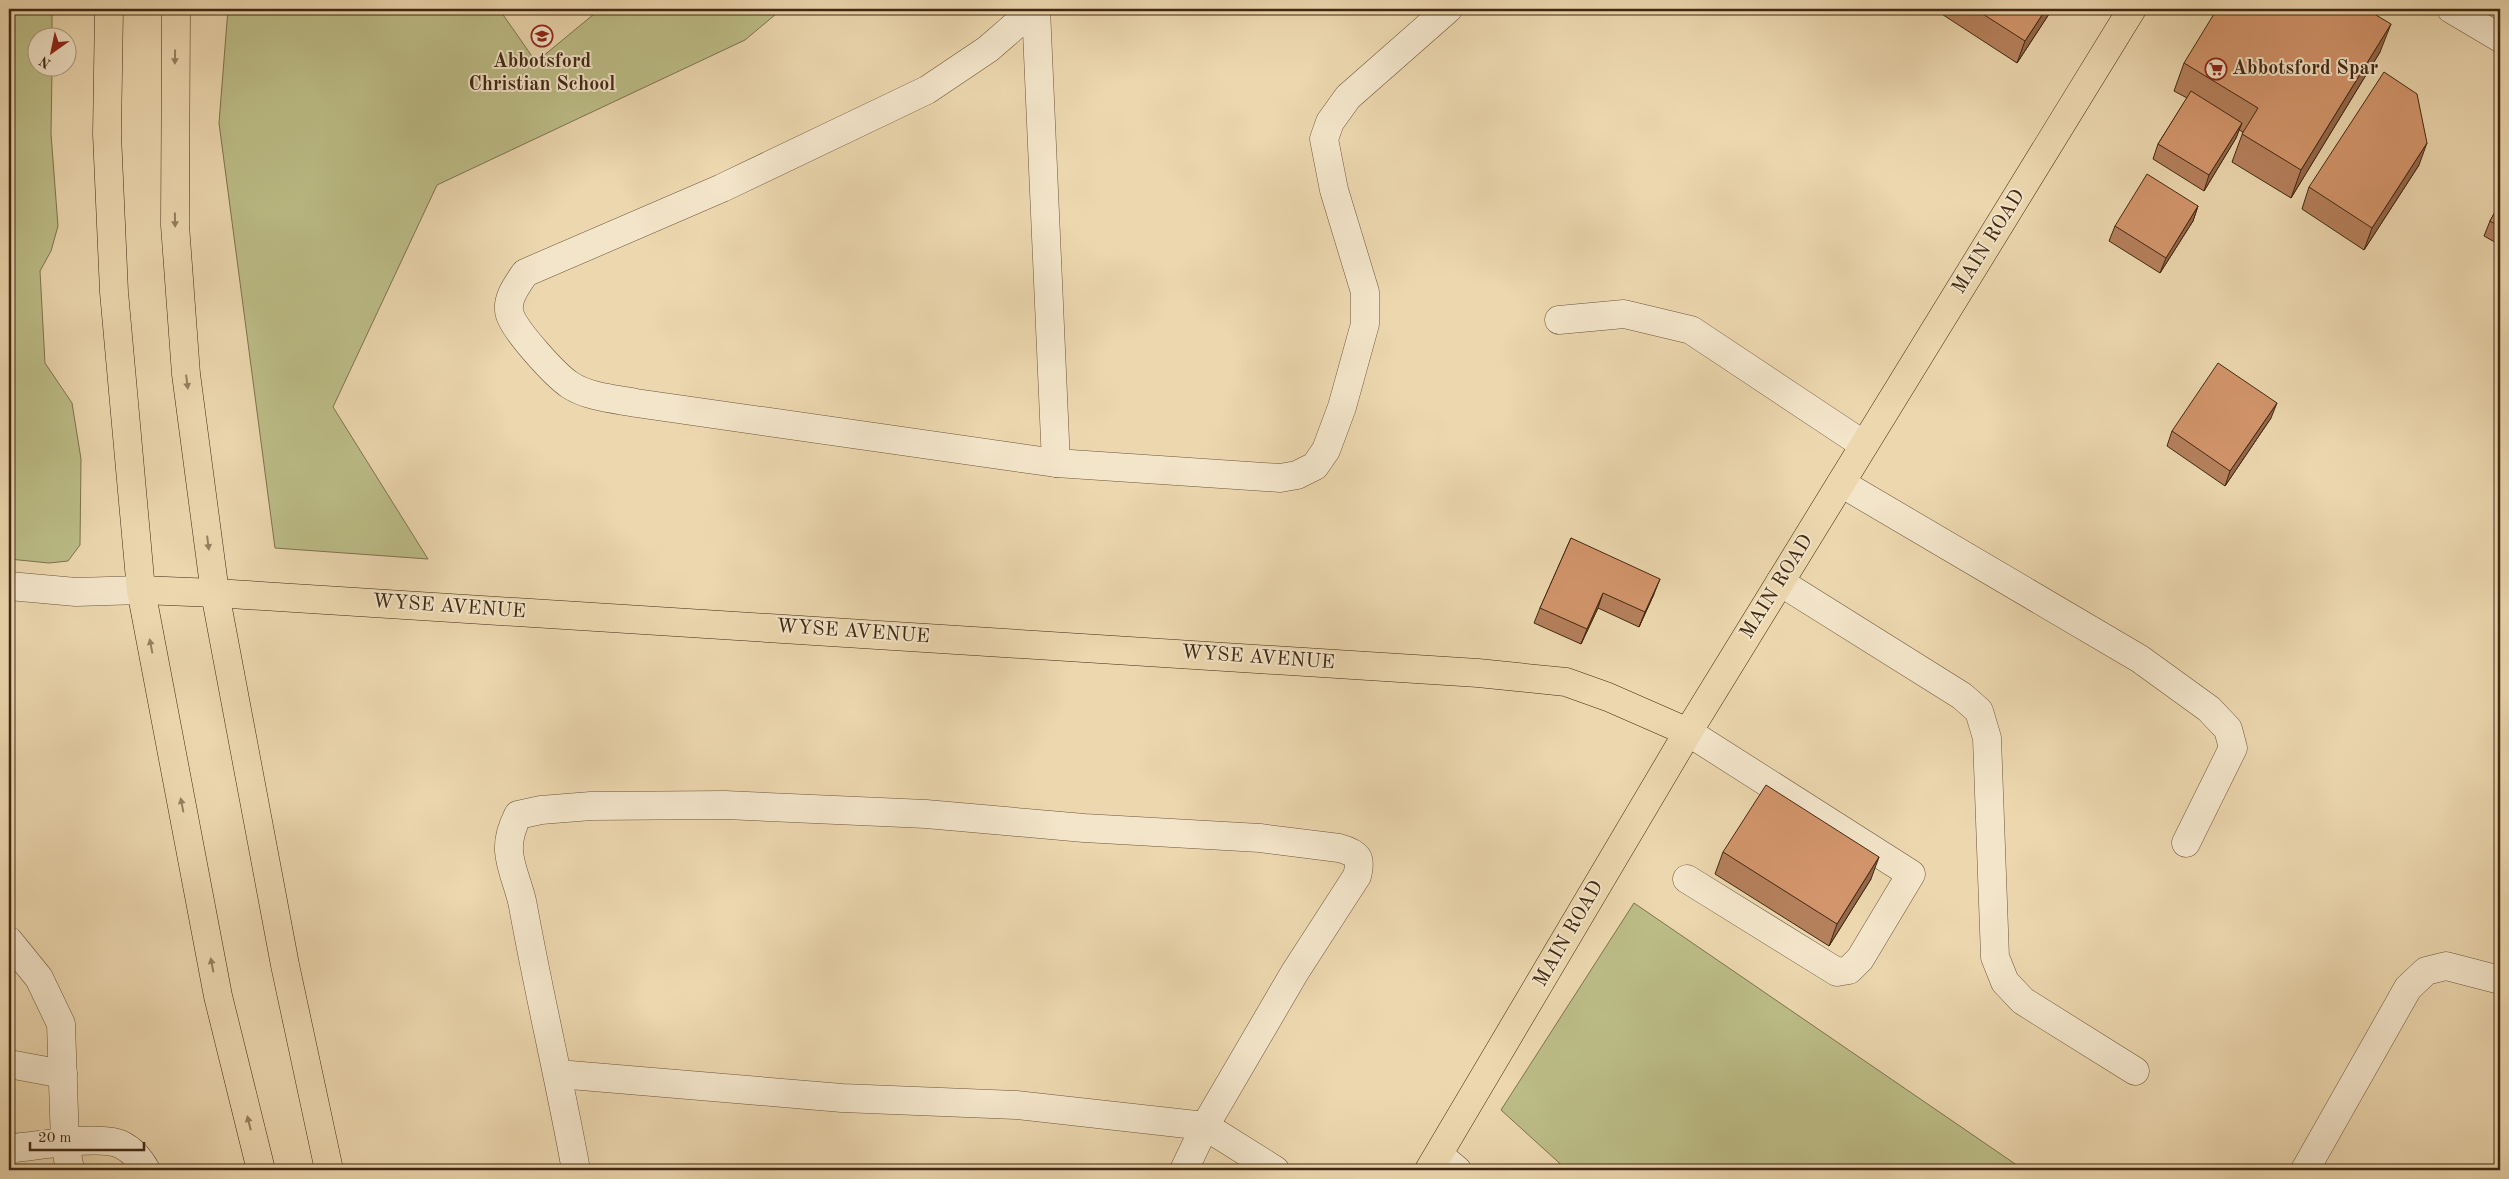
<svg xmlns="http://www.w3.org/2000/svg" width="2509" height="1179" viewBox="0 0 2509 1179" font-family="'Old Standard TT',serif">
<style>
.green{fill:#bcbd87;stroke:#7e724d}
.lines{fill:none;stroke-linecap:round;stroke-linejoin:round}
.minor-casing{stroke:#6c543a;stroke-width:29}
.major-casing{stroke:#412813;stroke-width:29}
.highway-casing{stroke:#412813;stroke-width:29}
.minor{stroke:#f3e5ca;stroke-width:28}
.major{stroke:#ecd7ae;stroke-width:28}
.highway{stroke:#ecd7ae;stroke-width:28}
.wall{fill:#b5805c;stroke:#412813}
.shaded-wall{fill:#94684b;stroke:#412813}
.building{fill:#d3956b;stroke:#412813}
.oneway{fill:#968060}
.labels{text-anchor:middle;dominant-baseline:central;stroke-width:4;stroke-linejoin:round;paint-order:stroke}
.poi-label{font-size:20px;font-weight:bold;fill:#412813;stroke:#f3e5ca}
.street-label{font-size:20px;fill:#412813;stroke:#f3e5ca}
</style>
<rect width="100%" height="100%" fill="#ecd7ae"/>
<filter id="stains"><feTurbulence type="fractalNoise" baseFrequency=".004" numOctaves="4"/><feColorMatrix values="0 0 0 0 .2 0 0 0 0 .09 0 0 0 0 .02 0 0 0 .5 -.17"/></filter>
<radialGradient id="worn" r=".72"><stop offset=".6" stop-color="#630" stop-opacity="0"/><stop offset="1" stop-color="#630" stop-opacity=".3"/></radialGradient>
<g class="green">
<polygon points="9,9 52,9 52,37 38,38 38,68 52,68 51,134 58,226 51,251 40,271 45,363 72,403 81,459 80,545 68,561 49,563 9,559"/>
<polygon points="228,9 499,9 536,62 600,9 782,9 745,40 437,185 333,407 428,559 275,548 219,123"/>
<polygon points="1634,903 2024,1170 1567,1170 1501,1110"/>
</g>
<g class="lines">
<g class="minor-casing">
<g id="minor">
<path d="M1034 9 988 49 927 90 722 188 525 273C517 285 505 300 510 315 516 332 555 375 570 385 588 397 615 399 636 403L1056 463 1280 478 1297 475 1315 466 1326 450 1342 407 1365 324V292L1334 190 1324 139 1330 122 1348 97 1448 9"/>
<polyline points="1036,9 1056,463"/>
<polyline points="2451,9 2500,38"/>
<polyline points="1559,320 1624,314 1691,330 1864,445"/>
<polyline points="1841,483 2140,659 2209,709 2228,729 2233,748 2186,843"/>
<polyline points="1780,582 1962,696 1979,711 1987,738 1995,957 2005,982 2023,1001 2135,1071"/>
<polyline points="9,586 76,592 141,590"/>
<polyline points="1687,879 1837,972 1849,970 1860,959 1911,874 1688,732"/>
<polyline points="9,941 39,978 61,1024 65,1143 70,1170"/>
<polyline points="9,1064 63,1074"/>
<polyline points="558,1074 842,1098 1016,1105 1205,1126 1275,1170"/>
<path d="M9 1151 13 1148C38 1146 102 1134 122 1145 132 1150 141 1161 146 1170"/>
<polyline points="1439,1155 1457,1170"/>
<path d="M576 1170C560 1082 539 995 523 906 520 888 510 869 509 851 508 838 512 827 518 815L541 810 591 806 725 805 926 814 1084 828 1260 838 1339 848C1358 853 1362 858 1357 876L1295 972 1205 1126 1184 1170"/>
<polyline points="2305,1170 2408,988 2426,971 2446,966 2500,980"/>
</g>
</g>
<g class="major-casing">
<g id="major">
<polyline points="141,590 215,593 1478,673 1566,682 1608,697 1688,732"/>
<polyline points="1429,1170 1688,732 2132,9"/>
</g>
</g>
<g class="highway-casing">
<g id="highway">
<polyline points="109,9 107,134 114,292 141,590 218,996 261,1170"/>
<polyline points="176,9 175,225 186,374 215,593 285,965 329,1170"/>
</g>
</g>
<use href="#minor" class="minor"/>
<use href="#major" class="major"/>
<use href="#highway" class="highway"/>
</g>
<g class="wall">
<polygon points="1934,9 2051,9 2049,14 2017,63"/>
<polygon points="2380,52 2291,198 2232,162 2243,132 2239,130 2236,138 2204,191 2153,159 2158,144 2187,98 2174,91 2184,63"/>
<polygon points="2419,165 2364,250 2302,209 2309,187"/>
<polygon points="2500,203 2500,245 2484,236 2490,221"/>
<polygon points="2198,206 2193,221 2160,273 2109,241 2115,226"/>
<polygon points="2271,418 2225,486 2167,446 2172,431"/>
<polygon points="1571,538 1654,594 1639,627 1598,608 1581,644 1534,623 1540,608"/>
<polygon points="1723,852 1871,879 1829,946 1715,874"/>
</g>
<g class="shaded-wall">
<polygon points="2046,9 2051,9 2049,14 2017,63 2025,41"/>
<polygon points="2391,24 2380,52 2291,198 2301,170"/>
<polygon points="2242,123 2236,138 2204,191 2209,175"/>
<polygon points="2427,143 2419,165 2364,250 2372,228"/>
<polygon points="2198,206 2193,221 2160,273 2166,258"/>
<polygon points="2277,403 2271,418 2225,486 2230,471"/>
<polygon points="1660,579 1654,594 1639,627 1645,612"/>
<polygon points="1603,593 1598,608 1581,644 1587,629"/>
<polygon points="1879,857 1871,879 1829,946 1837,924"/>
</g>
<g class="building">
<polygon points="1975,9 2046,9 2025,41"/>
<polygon points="2217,9 2366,9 2391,24 2301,170 2242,134 2258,108 2184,63"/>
<polygon points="2384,72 2417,94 2427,143 2372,228 2309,187"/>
<polygon points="2191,91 2242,123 2209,175 2158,144"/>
<polygon points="2147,174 2198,206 2166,258 2115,226"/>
<polygon points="2500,203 2500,227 2490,221"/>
<polygon points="2218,363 2277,403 2230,471 2172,431"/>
<polygon points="1571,538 1660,579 1645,612 1603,593 1587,629 1540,608"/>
<polygon points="1766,785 1879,857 1837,924 1723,852"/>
</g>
<defs><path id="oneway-solid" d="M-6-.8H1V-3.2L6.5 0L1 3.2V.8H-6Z" transform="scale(1.25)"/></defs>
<g class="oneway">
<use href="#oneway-solid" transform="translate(175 57) rotate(91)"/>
<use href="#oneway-solid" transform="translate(175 220) rotate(89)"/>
<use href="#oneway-solid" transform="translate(187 382) rotate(83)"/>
<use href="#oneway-solid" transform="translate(208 543) rotate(83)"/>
<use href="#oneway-solid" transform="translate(151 646) rotate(-101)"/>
<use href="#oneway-solid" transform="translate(182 805) rotate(-101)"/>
<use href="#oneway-solid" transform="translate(212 965) rotate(-101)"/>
<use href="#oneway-solid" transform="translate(249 1123) rotate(-104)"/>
</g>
<defs>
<g id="school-ring" transform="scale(1.125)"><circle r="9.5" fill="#f3e5ca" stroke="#8f2418" stroke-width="1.5"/><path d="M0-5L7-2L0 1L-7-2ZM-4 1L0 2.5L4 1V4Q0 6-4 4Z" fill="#8f2418"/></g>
<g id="supermarket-ring" transform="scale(1.125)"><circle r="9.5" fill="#f3e5ca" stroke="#8f2418" stroke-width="1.5"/><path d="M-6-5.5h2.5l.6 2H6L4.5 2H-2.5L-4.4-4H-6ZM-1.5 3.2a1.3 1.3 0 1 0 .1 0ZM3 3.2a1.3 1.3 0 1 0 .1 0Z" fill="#8f2418"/></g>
</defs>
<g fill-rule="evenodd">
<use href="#school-ring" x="542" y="36"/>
<use href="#supermarket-ring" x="2216" y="69"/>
</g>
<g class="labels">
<g class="poi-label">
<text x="542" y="62">Abbotsford<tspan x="542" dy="23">Christian School</tspan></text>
<text x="2232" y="69" text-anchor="start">Abbotsford Spar</text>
</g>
<g class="street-label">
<text transform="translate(1989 242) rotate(-58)">MAIN ROAD</text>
<text transform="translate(1777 587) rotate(-58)">MAIN ROAD</text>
<text transform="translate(449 607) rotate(4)">WYSE AVENUE</text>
<text transform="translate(853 632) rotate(4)">WYSE AVENUE</text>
<text transform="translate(1258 658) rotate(4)">WYSE AVENUE</text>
<text transform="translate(1569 934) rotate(-60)">MAIN ROAD</text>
</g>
</g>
<rect width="2509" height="1179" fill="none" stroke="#ecd7ae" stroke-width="30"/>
<rect x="10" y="10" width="2489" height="1159" fill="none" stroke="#412813" stroke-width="2.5"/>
<rect x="15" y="15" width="2479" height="1149" fill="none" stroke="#412813"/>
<g transform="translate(52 52) rotate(213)"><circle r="24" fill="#f3e5ca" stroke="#ac9981"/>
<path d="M0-4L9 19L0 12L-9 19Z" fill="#8f2418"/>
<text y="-8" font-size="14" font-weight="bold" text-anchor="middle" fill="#412813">N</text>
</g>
<path d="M30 1142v8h114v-8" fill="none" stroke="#412813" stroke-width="2.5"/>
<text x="38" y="1142" font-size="15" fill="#412813" stroke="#f3e5ca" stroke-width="4" paint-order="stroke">20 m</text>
<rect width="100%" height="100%" filter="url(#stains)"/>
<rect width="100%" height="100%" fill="url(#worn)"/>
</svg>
